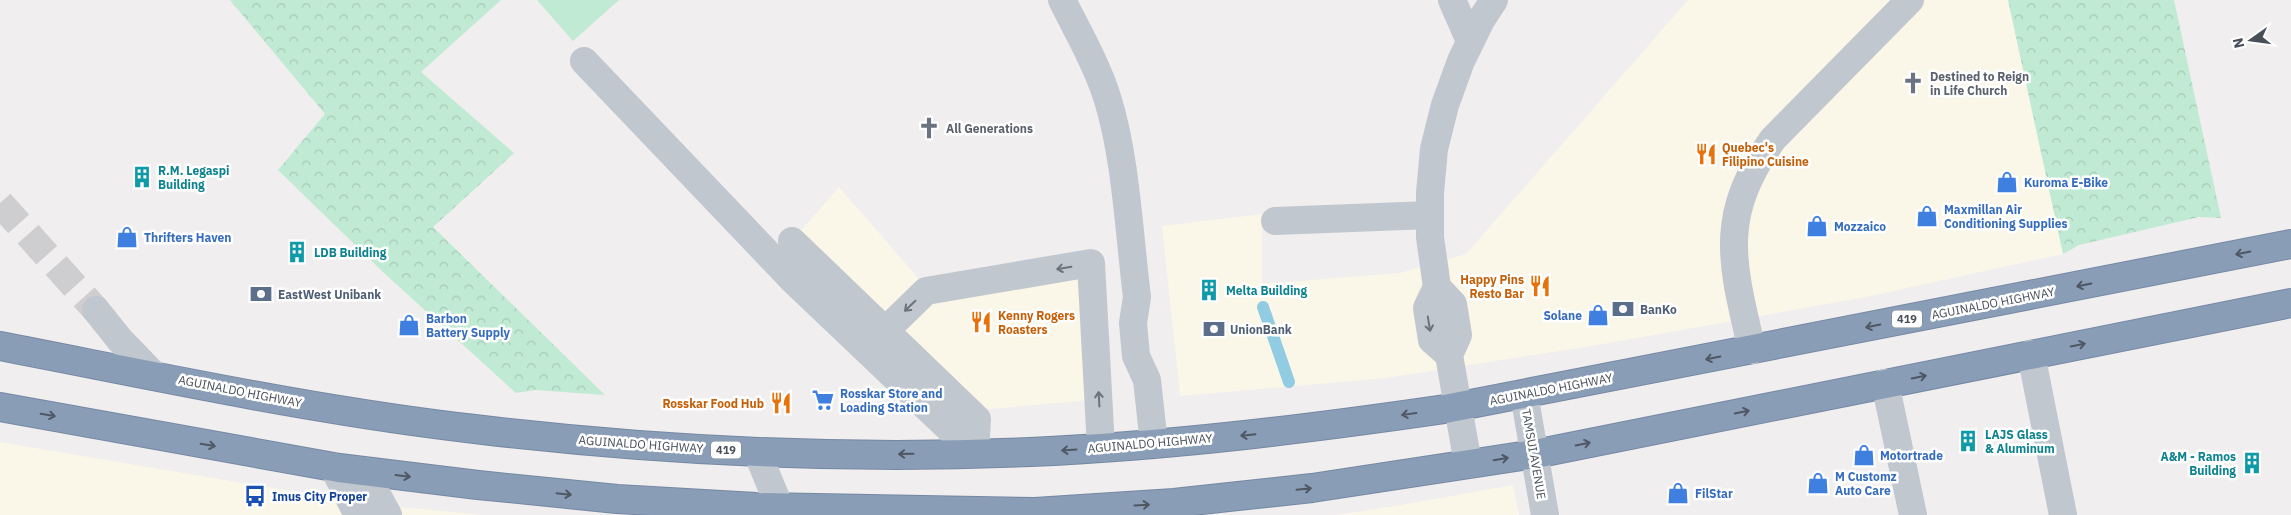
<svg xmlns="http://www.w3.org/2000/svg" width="2291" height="515" viewBox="0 0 2291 515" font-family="'IBM Plex Sans',sans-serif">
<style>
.commercial{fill:#faf6e8}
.forest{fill:url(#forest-crowns)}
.pitch{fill:#c0ead3}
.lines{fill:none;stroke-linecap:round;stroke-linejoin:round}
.stream{stroke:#91cce2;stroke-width:12}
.minor-tunnel{stroke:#ceced0;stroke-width:28;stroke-dasharray:28 14;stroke-linecap:butt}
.highway-casing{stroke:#7588a3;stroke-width:30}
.minor{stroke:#c0c7ce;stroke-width:28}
.highway{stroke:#8a9db7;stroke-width:28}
.oneway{stroke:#4f5762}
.oneway2{stroke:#6c737c}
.labels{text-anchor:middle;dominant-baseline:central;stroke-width:5;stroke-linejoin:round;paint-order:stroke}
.shield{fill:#fff;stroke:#7f848b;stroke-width:1}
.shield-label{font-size:11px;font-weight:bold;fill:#484f59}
.worship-label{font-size:12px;font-weight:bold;fill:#5b616d;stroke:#fff;text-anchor:start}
.food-label{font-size:12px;font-weight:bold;fill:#c56008;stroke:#fff;text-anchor:start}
.culture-label{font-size:12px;font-weight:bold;fill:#0d838f;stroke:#fff;text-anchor:start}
.shop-label{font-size:12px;font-weight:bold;fill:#366cbe;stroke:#fff;text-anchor:start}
.service-label{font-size:12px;font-weight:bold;fill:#4e5e75;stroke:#fff;text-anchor:start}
.street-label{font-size:12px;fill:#484f59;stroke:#fff}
.transit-label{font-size:12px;font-weight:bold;fill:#164399;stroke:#fff;text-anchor:start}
</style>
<defs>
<pattern id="forest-crowns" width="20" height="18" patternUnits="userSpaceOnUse" patternTransform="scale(1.25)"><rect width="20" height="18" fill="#c0ead3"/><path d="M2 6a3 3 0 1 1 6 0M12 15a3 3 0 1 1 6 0" fill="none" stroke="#a6cab7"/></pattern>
</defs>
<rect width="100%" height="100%" fill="#f0eeee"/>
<g class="commercial">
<polygon points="1688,0 2008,0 2063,254 1866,297 1592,346 1386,378 1180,396 1162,226 1262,214 1262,284 1400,273 1466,254"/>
<polygon points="839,187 920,280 1102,251 1111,398 949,413 782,252"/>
<polygon points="0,442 368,504 483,515 0,515"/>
<polygon points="1513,485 1519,515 1336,515 1401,505"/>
</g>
<g class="forest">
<polygon points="230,0 501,0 421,72 514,153 433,227 605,395 535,390 516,393 384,273 278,170 325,114"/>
<polygon points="2008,0 2174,0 2221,218 2199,217 2079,245 2063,254"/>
</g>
<polygon class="pitch" points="537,0 619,0 573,41"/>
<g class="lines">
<polyline class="stream" points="1263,307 1289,382"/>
<polyline class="minor-tunnel" points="0,203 96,310"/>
<g class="highway-casing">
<g id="highway">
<path d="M0 346C160 377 321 412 483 430 664 451 848 460 1030 452 1169 446 1307 429 1445 409L2291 244"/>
<polyline points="0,407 339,468 478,485 617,499 756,507 1035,512 1174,503 1312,488 1535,454 2291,303"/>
</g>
</g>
<g class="minor">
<path d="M1062 0C1078 32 1096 63 1107 97 1126 157 1129 233 1137 297L1133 323 1136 356 1147 380 1154 444"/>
<polyline points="1452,0 1470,41"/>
<polyline points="584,61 793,280 975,453"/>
<polyline points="1275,221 1430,215"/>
<polyline points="792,241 977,419 975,453"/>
<polyline points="1437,287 1427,308 1432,340 1449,355"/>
<polyline points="96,310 120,340 154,375"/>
<polyline points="885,331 926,291 1091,263 1101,448"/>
<path d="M1752 350C1732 263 1717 217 1773 139L1910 0"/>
<polyline points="2031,354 2063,515"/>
<polyline points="1885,383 1913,515"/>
<polyline points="1524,394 1545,515"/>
<polyline points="757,452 783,515"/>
<polyline points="1468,464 1449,355 1458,335 1453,304 1437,287 1430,237 1430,193 1434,149 1445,105 1461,61 1481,20 1494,0"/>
<polyline points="333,467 358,515"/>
<polyline points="364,471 388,515"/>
</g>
<use href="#highway" class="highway"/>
</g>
<defs><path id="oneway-shaft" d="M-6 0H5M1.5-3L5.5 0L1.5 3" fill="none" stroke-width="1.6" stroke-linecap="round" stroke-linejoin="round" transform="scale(1.25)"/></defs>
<g class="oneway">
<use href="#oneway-shaft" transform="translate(2243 253) rotate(169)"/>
<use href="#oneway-shaft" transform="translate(2084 285) rotate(169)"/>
<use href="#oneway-shaft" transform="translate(1873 326) rotate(169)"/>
<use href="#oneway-shaft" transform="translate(2078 345) rotate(-11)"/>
<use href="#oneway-shaft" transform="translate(1713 358) rotate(169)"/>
<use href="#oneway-shaft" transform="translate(1919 377) rotate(-11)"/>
<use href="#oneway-shaft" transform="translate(1742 412) rotate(-11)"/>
<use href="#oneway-shaft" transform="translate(1409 414) rotate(172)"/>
<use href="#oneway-shaft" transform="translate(48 415) rotate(10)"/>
<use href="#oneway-shaft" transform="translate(1248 435) rotate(174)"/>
<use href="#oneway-shaft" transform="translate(1583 444) rotate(-12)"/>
<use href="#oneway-shaft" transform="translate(208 445) rotate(10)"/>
<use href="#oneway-shaft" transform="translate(1069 450) rotate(176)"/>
<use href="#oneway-shaft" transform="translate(906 454) rotate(179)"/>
<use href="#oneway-shaft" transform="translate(1501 459) rotate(-9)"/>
<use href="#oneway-shaft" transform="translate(403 476) rotate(7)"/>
<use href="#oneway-shaft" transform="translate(1304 489) rotate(-6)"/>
<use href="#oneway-shaft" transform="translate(564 494) rotate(6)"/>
<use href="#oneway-shaft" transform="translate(1142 505) rotate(-3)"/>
</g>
<g class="oneway2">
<use href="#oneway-shaft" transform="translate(1064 268) rotate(171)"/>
<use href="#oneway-shaft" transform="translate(910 306) rotate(136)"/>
<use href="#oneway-shaft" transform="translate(1429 324) rotate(81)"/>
<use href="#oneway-shaft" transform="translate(1099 399) rotate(-93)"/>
</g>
<defs>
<g id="church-bare" transform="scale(1.725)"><path d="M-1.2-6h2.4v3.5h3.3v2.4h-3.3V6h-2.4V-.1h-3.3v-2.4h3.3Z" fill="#6b7280" stroke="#fff" stroke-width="2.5" paint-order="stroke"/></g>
<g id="restaurant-bare" transform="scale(1.725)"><path d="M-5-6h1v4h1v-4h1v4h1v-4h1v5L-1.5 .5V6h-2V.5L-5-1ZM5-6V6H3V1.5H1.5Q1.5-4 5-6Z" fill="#e8710a" stroke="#fff" stroke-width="2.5" paint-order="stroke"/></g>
<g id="building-bare" transform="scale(1.725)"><path d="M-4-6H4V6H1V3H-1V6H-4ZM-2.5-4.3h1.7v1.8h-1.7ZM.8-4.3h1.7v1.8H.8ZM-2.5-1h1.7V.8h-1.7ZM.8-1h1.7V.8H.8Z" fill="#0f9aa8" stroke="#fff" stroke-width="2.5" paint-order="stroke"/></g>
<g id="shop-bare" transform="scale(1.725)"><path d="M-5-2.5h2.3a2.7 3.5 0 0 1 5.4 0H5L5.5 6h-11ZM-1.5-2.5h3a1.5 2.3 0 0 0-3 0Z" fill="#3f7fe0" stroke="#fff" stroke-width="2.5" paint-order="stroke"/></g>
<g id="bank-bare" transform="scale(1.725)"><path d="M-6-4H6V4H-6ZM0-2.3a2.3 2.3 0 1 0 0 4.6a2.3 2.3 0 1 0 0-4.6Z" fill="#5c6f8a" stroke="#fff" stroke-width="2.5" paint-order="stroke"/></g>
<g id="supermarket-bare" transform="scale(1.725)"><path d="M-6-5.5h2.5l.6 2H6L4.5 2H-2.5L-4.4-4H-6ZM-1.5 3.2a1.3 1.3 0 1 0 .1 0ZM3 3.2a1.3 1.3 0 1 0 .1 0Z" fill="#3f7fe0" stroke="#fff" stroke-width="2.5" paint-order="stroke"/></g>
<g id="bus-bare" transform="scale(1.725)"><path d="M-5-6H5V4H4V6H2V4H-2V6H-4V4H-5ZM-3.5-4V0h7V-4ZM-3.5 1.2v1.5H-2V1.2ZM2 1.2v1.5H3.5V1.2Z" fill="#1a4fb4" stroke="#fff" stroke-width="2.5" paint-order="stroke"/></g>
</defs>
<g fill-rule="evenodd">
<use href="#church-bare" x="1913" y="83"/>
<use href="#church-bare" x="929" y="128"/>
<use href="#restaurant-bare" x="1706" y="154"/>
<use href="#building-bare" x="142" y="177"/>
<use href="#shop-bare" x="2007" y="182"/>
<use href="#shop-bare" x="1927" y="216"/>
<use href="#shop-bare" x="1817" y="226"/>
<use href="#shop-bare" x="127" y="237"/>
<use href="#building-bare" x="297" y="252"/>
<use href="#restaurant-bare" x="1540" y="286"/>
<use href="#building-bare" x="1209" y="290"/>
<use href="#bank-bare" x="261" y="294"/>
<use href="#bank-bare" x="1623" y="309"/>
<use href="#shop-bare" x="1598" y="315"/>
<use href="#restaurant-bare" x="981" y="322"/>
<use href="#shop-bare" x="409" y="325"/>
<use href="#bank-bare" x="1214" y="329"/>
<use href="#supermarket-bare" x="823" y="400"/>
<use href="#restaurant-bare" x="781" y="403"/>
<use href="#building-bare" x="1968" y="441"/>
<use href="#shop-bare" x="1864" y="455"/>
<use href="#building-bare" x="2252" y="463"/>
<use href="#shop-bare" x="1818" y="483"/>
<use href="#shop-bare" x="1678" y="493"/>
<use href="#bus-bare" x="255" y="496"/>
</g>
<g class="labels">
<g class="shield">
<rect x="1892" y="310.5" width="30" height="17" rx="4"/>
<rect x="711" y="441.5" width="30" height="17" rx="4"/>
</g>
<g class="shield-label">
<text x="1907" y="319">419</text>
<text x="726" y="450">419</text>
</g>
<g class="worship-label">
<text x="1930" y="76">Destined to Reign<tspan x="1930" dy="14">in Life Church</tspan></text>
<text x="946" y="128">All Generations</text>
</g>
<g class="food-label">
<text x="1722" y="147">Quebec's<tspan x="1722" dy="14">Filipino Cuisine</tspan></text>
<text x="1524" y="279" text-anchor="end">Happy Pins<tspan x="1524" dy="14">Resto Bar</tspan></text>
<text x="998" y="315">Kenny Rogers<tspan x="998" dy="14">Roasters</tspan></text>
<text x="764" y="403" text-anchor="end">Rosskar Food Hub</text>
</g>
<g class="culture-label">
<text x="158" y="170">R.M. Legaspi<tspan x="158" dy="14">Building</tspan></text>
<text x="314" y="252">LDB Building</text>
<text x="1226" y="290">Melta Building</text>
<text x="1985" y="434">LAJS Glass<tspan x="1985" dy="14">&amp; Aluminum</tspan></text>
<text x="2236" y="456" text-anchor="end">A&amp;M - Ramos<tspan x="2236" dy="14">Building</tspan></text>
</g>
<g class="shop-label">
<text x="2024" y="182">Kuroma E-Bike</text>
<text x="1944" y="209">Maxmillan Air<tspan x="1944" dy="14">Conditioning Supplies</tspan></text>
<text x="1834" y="226">Mozzaico</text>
<text x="144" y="237">Thrifters Haven</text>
<text x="1582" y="315" text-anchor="end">Solane</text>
<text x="426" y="318">Barbon<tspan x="426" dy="14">Battery Supply</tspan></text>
<text x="840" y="393">Rosskar Store and<tspan x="840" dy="14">Loading Station</tspan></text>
<text x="1880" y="455">Motortrade</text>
<text x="1835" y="476">M Customz<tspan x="1835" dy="14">Auto Care</tspan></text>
<text x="1695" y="493">FilStar</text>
</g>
<g class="service-label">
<text x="278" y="294">EastWest Unibank</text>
<text x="1640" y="309">BanKo</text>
<text x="1230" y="329">UnionBank</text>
</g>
<g class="street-label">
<text transform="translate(1993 303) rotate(-11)">AGUINALDO HIGHWAY</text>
<text transform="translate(1551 389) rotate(-11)">AGUINALDO HIGHWAY</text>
<text transform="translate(240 391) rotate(11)">AGUINALDO HIGHWAY</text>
<text transform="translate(1150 443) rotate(-5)">AGUINALDO HIGHWAY</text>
<text transform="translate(641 444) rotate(4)">AGUINALDO HIGHWAY</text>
<text transform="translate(1534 454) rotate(80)">TAMSUI AVENUE</text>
</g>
<g class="transit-label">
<text x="272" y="496">Imus City Proper</text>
</g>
</g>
<g transform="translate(2251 40) rotate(256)" stroke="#ffffff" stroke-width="4" paint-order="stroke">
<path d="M0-4L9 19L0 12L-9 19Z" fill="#484f59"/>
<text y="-8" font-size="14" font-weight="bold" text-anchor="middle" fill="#484f59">N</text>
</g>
</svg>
